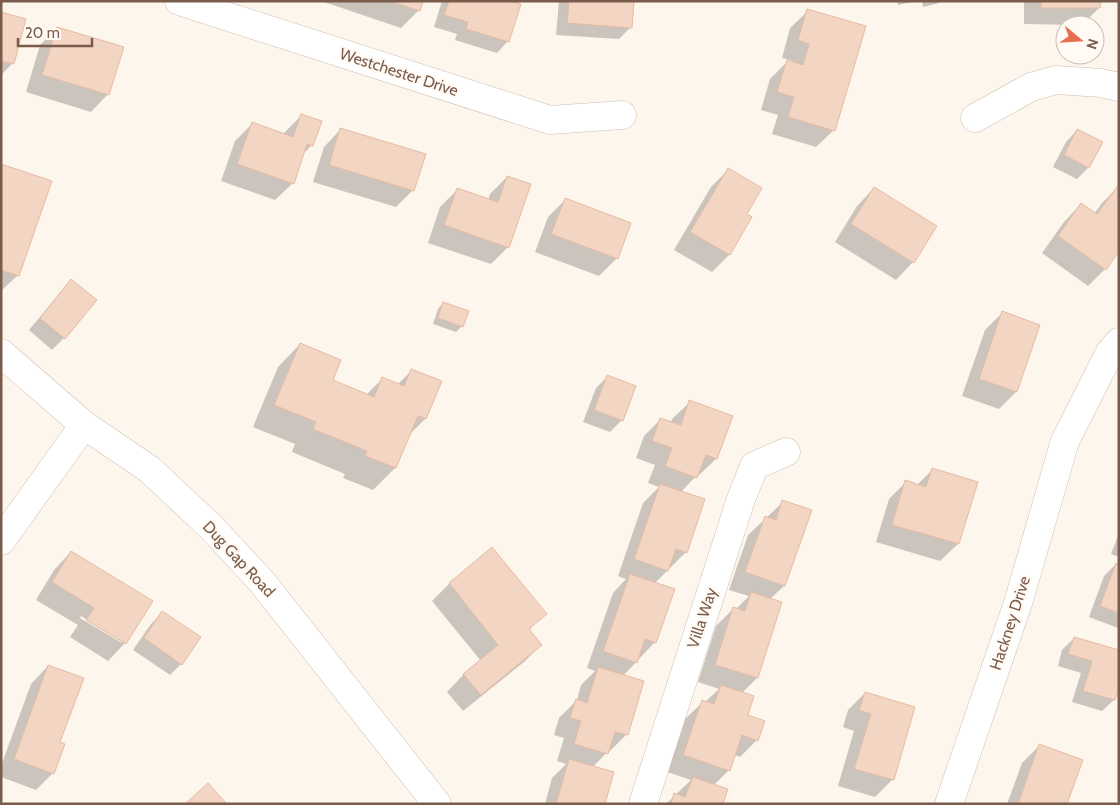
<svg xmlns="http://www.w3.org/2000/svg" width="1120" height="805" viewBox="0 0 1120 805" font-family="Cabin,sans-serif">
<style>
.shadow{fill:#0003;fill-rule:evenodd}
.building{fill:#f3d5c3;stroke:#e6bba3}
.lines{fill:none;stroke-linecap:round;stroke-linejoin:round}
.minor-casing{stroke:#d1beb0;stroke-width:29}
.tertiary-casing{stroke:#d1beb0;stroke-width:29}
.minor{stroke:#fff;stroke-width:28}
.tertiary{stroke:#fff;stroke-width:28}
.labels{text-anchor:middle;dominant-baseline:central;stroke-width:4.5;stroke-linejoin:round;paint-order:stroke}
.street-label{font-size:16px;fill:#7a5c4d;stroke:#fffaf3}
</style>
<rect width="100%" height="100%" fill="#fdf6ec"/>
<g class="shadow">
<polygon points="321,1 421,1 418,11 401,28"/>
<polygon points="442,1 507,1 508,41 497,53 455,40 457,34 434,27"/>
<polygon points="559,1 633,1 631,27 619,39 556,35"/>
<polygon points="897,1 916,1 898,5"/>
<polygon points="922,1 941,1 939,3 923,7"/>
<polygon points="1024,1 1099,1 1099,8 1082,25 1024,24"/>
<polygon points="808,11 834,130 816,147 772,134 778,115 761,110 770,79 787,62 792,63 793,61 782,58 790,28"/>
<polygon points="1,13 12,64 1,75"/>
<polygon points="57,28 108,94 91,112 26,92 40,45"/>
<polygon points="302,115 312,145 302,155 293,183 275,200 221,181 235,141 252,124 284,135 284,133"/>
<polygon points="341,129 413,190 396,207 313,182 324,147"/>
<polygon points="1077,130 1088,168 1077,179 1053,167 1066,142"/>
<polygon points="1,165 18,275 1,291"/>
<polygon points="728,170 745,214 751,217 729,255 712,272 674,250 711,187"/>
<polygon points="507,177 508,247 491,264 428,243 440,207 457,190 488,200 490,194"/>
<polygon points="1119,186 1105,269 1088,286 1042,253 1064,222 1081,204 1094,214 1102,203"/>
<polygon points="874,188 913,262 896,280 835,242 857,206"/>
<polygon points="565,200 629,224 617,258 599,276 535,252 548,217"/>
<polygon points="71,281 64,338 52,350 29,330 60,293"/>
<polygon points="443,303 462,326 456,332 433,324 438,309"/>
<polygon points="1002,313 1039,325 1016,392 999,409 962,396 985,330"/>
<polygon points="300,344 331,380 366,395 382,379 397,385 412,370 440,382 425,419 409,435 395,468 373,490 343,478 345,474 292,452 295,444 253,427 278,367"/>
<polygon points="608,376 622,420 610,432 583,422 596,388"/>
<polygon points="690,402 731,416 716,459 698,476 697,475 681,492 686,552 654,584 655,642 623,676 642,681 626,735 609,752 608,751 593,767 604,804 545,804 552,778 566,764 557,761 564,738 554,735 559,718 577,700 581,685 595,671 587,668 613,593 626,579 618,576 643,503 659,487 648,483 655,465 636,458 644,436 661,419 671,423 672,419"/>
<polygon points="932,470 976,483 958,544 940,561 876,542 889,499 906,482 917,485"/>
<polygon points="783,502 784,586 770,599 780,603 757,678 742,693 746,716 757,740 740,757 734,755 729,770 714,785 722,804 666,804 691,780 667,772 685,719 703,702 705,702 719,689 698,682 716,626 733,609 736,609 749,596 729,590 748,535"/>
<polygon points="1119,533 1119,557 1111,554"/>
<polygon points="492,549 545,614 529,630 541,645 524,662 463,711 447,692 464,674 481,661 432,601 449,584"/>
<path d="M71 552 151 601 125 643 108 661 70 637 78 625 36 600 54 570ZM81 616 122 640V643L80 618Z"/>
<polygon points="1116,564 1119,565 1118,628 1089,617 1104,576"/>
<polygon points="162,613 181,664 170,675 133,650 151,624"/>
<polygon points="1074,638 1119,652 1114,700 1102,711 1072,702 1081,673 1058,666 1062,650"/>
<polygon points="48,666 59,743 53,773 36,790 1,777 1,766 31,684"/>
<polygon points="865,693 914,708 892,780 875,797 838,786 854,731 843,727 848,710"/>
<polygon points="1039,746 1066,804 1007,804 1022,763"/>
</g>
<g class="building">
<polygon points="389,1 423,1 420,11"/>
<polygon points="449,1 511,1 521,4 509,42 466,29 468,22 444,15"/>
<polygon points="569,1 634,1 632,28 567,23"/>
<polygon points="1041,1 1101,1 1100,8 1041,8"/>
<polygon points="807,9 866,26 835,131 788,117 794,97 777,92 787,60 803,65 809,44 798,40"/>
<polygon points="1,12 26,19 14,64 1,61"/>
<polygon points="57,27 124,47 109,95 42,75"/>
<polygon points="301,114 322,121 313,146 307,144 294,184 237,164 252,122 293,137"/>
<polygon points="340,128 426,154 414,191 329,165"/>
<polygon points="1077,129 1103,142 1089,168 1064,155"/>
<polygon points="1,164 52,181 19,276 1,270"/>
<polygon points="728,168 762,188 747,214 752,217 730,255 690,232"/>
<polygon points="507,176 531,184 509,248 444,225 457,188 498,202"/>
<polygon points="1119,184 1119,251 1106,270 1058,236 1081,203 1097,214"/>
<polygon points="874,187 937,226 914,263 851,224"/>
<polygon points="565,198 631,223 618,259 551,234"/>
<polygon points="71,279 97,300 65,339 40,318"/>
<polygon points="443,302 469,311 463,327 438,318"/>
<polygon points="1002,311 1040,325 1017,392 979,379"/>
<polygon points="300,343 341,360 333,380 374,397 382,377 404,386 411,369 442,381 426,419 418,416 396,468 365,456 367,451 313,429 316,422 274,405"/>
<polygon points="607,375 636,386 623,421 594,410"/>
<polygon points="689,400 733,416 717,459 706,455 697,478 665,466 672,448 652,441 660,418 681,425"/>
<polygon points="932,468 978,482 959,544 892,525 905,480 926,487"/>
<polygon points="660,484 705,499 687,553 676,549 668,571 634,559"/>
<polygon points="782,500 812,510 785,586 745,572 765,516 776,520"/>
<polygon points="492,547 547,614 529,629 542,645 481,695 463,674 498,645 449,583"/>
<polygon points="71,551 153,601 126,644 86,620 94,608 52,582"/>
<polygon points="1116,563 1119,564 1119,613 1100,606"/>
<polygon points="630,574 675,589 656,643 645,639 637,663 603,651"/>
<polygon points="751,592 782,602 758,678 715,665 733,607 745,611"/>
<polygon points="162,611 201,637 182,665 144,638"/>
<polygon points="1074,637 1119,650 1119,687 1115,700 1083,691 1092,661 1068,654"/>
<polygon points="48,665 84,678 60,742 65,744 54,774 14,759"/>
<polygon points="598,667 644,681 628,735 615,732 608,754 574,744 581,721 570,718 576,699 587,703"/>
<polygon points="721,685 754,696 748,715 765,721 758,741 742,735 730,771 683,755 702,700 714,704"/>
<polygon points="865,692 915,707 894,780 854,769 871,714 859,710"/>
<polygon points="1039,744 1083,760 1067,804 1018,804"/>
<polygon points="569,759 614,772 605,804 556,804"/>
<polygon points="693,777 728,789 723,804 671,804 674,793 685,797"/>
<polygon points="208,783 227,804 185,804"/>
</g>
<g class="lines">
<g class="minor-casing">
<g id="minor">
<polyline points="179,1 550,120 622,115"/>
<polyline points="975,118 1031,87 1056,80 1101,83 1119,87"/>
<polyline points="1,541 84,425"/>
<polyline points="643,804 740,502 754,466 786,452"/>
<polyline points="949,804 1018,603 1065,441 1110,352 1119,342"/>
</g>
</g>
<g class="tertiary-casing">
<polyline id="tertiary" points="1,353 84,425 149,469 211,527 262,582 437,804"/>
</g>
<use href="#minor" class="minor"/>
<use href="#tertiary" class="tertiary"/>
</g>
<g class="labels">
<g class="street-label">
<text transform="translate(399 72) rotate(18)">Westchester Drive</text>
<text transform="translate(239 559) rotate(47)">Dug Gap Road</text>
<text transform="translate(702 618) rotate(-72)">Villa Way</text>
<text transform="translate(1010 623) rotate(-72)">Hackney Drive</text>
</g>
</g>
<rect width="1120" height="805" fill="none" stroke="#7a5c4d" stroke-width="5"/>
<g transform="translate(1080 40) rotate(108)"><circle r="24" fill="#fffaf3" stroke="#cabbb1"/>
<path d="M0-4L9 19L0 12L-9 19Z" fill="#e76f51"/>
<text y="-8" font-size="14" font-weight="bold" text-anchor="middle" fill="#7a5c4d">N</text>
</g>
<path d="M18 38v8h74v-8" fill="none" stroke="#7a5c4d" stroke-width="2.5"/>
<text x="25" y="38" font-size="15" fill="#7a5c4d" stroke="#fffaf3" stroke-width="4" paint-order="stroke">20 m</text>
</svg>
